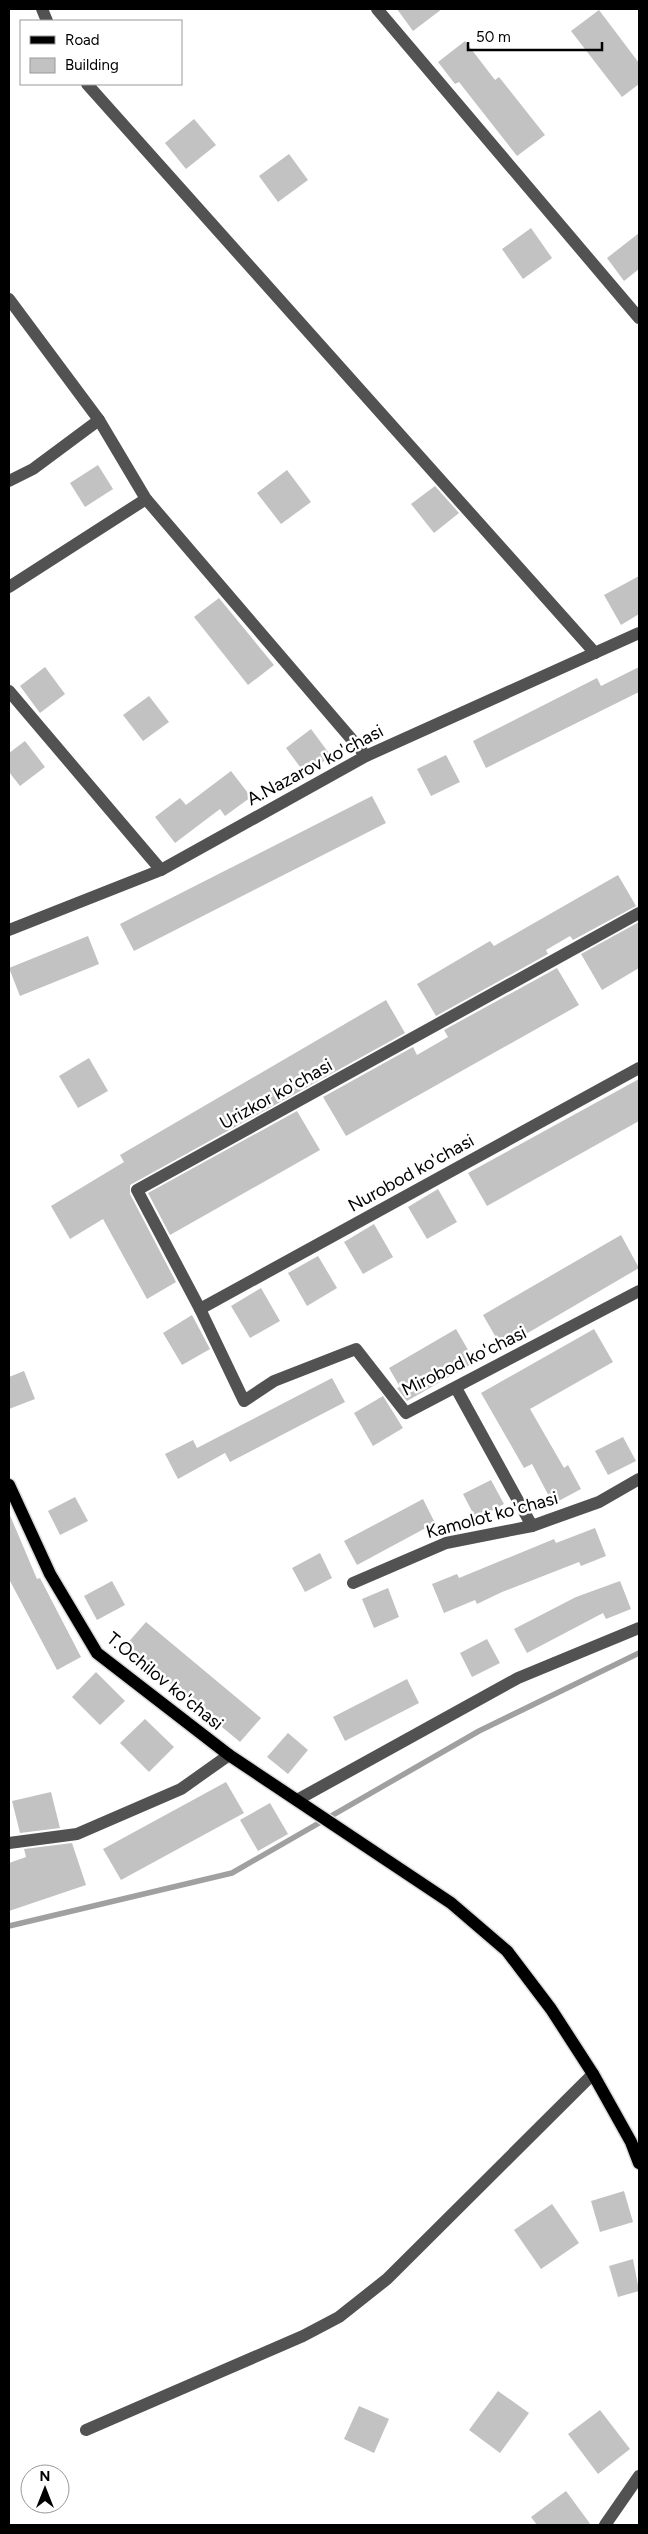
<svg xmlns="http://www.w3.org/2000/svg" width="648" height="2534" viewBox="0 0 648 2534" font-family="Figtree,sans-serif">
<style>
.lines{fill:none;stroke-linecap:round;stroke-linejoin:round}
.stream{stroke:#a0a0a0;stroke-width:5.5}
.building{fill:#c2c2c2}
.major-casing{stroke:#dbdbdb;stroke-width:15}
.minor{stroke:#525252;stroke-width:12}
.major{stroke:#000;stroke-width:12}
.labels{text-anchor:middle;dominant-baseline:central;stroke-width:5;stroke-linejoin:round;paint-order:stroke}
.street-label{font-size:18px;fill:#000;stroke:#fff}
</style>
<rect width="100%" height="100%" fill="#fff"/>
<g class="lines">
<polyline class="stream" points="9,1926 232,1873 479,1731 639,1653"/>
</g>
<g class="building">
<polygon points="397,9 442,9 413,31"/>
<polygon points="599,10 639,63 639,84 622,97 571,31"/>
<polygon points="465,41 495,80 499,77 545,135 517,156 459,82 455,84 438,62"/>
<polygon points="194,119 216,145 186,169 165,143"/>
<polygon points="289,154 308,180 278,202 259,176"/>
<polygon points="531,228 552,258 523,279 502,249"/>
<polygon points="639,233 639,269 624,281 607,258"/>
<polygon points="98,465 113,489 85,507 70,483"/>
<polygon points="287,470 311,502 281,524 257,493"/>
<polygon points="435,486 459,513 434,533 411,504"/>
<polygon points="639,576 639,614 621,625 604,595"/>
<polygon points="219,598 274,665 248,685 194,617"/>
<polygon points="45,667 65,694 40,713 20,686"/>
<polygon points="639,667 639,692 486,768 473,741 597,678 601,686"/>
<polygon points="149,696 169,722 143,741 123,715"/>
<polygon points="311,729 331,756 306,775 286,748"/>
<polygon points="25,741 45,767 20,786 9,772 9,753"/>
<polygon points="446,755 460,782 431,796 417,769"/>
<polygon points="231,771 251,797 225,816 220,809 175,843 155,817 180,798 186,805"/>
<polygon points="372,796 386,823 134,951 120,924"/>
<polygon points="618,875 636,906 573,940 570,936 546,950 548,954 436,1016 417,984 490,941 494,946"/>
<polygon points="639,922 639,968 602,990 581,954"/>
<polygon points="88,936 99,964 20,996 9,968"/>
<polygon points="557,968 579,1005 346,1136 323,1097 413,1047 417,1055 448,1037 444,1030"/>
<polygon points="386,1000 405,1033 130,1185 130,1194 176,1282 147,1299 103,1219 70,1239 51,1206 124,1162 120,1155"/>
<polygon points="89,1058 108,1091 78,1108 59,1076"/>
<polygon points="639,1079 639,1121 487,1206 468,1173"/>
<polygon points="297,1111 320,1150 170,1235 148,1193"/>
<polygon points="438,1189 457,1222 427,1239 408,1207"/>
<polygon points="374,1224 393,1257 363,1274 344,1242"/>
<polygon points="621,1235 639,1268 502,1348 483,1315"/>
<polygon points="318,1256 337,1288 307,1306 288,1273"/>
<polygon points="261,1288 280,1321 250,1338 231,1306"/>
<polygon points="192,1315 210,1349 182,1365 163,1333"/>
<polygon points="456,1329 475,1362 407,1401 397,1388 400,1387 389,1368"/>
<polygon points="594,1329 613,1362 530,1409 564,1468 568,1465 581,1489 553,1504 532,1464 524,1468 481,1393"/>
<polygon points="24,1371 35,1399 9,1409 9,1377"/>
<polygon points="332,1378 345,1402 230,1462 225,1453 178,1479 165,1454 193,1440 197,1448"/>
<polygon points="383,1396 403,1428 373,1446 354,1413"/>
<polygon points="623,1437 636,1461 608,1475 595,1451"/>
<polygon points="491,1480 504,1504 476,1519 463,1494"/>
<polygon points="75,1497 88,1521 60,1535 48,1511"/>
<polygon points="423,1499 435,1523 357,1565 344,1541"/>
<polygon points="9,1513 37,1579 40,1578 81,1657 57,1670 9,1579"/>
<polygon points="595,1528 606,1556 581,1566 579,1562 502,1592 477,1604 475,1600 444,1613 432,1584 457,1574 459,1578 554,1539 556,1543"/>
<polygon points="320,1553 332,1578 305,1592 292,1568"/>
<polygon points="112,1581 125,1605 97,1620 84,1596"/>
<polygon points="620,1581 631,1609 606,1619 603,1613 527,1653 514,1629 576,1597"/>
<polygon points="388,1588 399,1617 374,1628 362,1599"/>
<polygon points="146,1622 261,1718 240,1742 125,1646"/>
<polygon points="487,1639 500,1663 472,1677 460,1653"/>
<polygon points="96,1672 125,1701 100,1725 72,1697"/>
<polygon points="407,1679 419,1703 345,1741 333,1717"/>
<polygon points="145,1719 174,1747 149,1772 120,1743"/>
<polygon points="288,1733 308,1750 288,1774 267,1757"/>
<polygon points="226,1782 244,1813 121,1880 103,1849"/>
<polygon points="51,1792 60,1828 20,1833 12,1801"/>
<polygon points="270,1803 288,1834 258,1851 240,1820"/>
<polygon points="72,1843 86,1885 9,1911 9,1863 26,1857 24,1849"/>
<polygon points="624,2191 633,2222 600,2232 591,2201"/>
<polygon points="552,2204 579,2243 541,2269 514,2230"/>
<polygon points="633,2259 639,2291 618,2297 609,2266"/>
<polygon points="498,2391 529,2413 500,2453 469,2430"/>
<polygon points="359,2406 389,2419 374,2453 344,2439"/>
<polygon points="600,2410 630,2449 598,2474 568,2434"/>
<polygon points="566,2491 591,2525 537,2525 531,2517"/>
</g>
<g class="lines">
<g class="major-casing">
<polyline id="major" points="9,1485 50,1574 97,1653 229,1755 451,1903 507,1951 551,2009 593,2074 631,2142 639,2163"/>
</g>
<g class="minor">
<polyline points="42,9 47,21"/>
<polyline points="377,9 639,318"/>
<polyline points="87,84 595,653"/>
<polyline points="9,299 99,420"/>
<polyline points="9,481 33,469 99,420 146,499 366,756"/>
<polyline points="9,587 146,499"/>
<polyline points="9,691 161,870"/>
<polyline points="639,913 137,1190 200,1309 244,1401 274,1381 356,1349 406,1413 639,1291"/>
<polyline points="9,930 161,870 366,756 639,633"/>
<polyline points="200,1309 639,1068"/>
<polyline points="456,1388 532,1526"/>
<polyline points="353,1583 446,1543 532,1526 599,1502 639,1479"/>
<polyline points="297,1800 518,1678 639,1628"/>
<polyline points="9,1843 77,1834 181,1789 229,1755"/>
<polyline points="86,2430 303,2336 339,2317 387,2279 593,2074"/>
<polyline points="605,2525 639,2476"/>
</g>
<use href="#major" class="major"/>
</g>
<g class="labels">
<g class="street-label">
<text transform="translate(315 765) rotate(-28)">A.Nazarov ko'chasi</text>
<text transform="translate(276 1094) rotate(-29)">Urizkor ko'chasi</text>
<text transform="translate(411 1173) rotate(-29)">Nurobod ko'chasi</text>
<text transform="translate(464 1361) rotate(-26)">Mirobod ko'chasi</text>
<text transform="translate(492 1515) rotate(-15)">Kamolot ko'chasi</text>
<text transform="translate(165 1681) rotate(39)">T.Ochilov ko'chasi</text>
</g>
</g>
<rect width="648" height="2534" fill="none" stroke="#000000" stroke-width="20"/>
<rect x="20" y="20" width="162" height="65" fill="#ffffff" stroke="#999999"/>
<rect x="30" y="36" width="25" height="8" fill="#000000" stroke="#999999"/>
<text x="65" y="45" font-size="15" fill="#000000">Road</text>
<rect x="30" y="58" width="25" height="15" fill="#c2c2c2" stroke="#999999"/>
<text x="65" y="70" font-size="15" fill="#000000">Building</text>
<g transform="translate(45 2489)"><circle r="24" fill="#ffffff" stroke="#999999"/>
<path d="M0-4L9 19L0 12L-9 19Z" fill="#000000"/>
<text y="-8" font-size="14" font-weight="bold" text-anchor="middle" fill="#000000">N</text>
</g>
<path d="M468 42v8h134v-8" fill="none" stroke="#000000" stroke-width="2.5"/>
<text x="476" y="42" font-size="15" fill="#000000" stroke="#ffffff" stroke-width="4" paint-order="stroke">50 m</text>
</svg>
